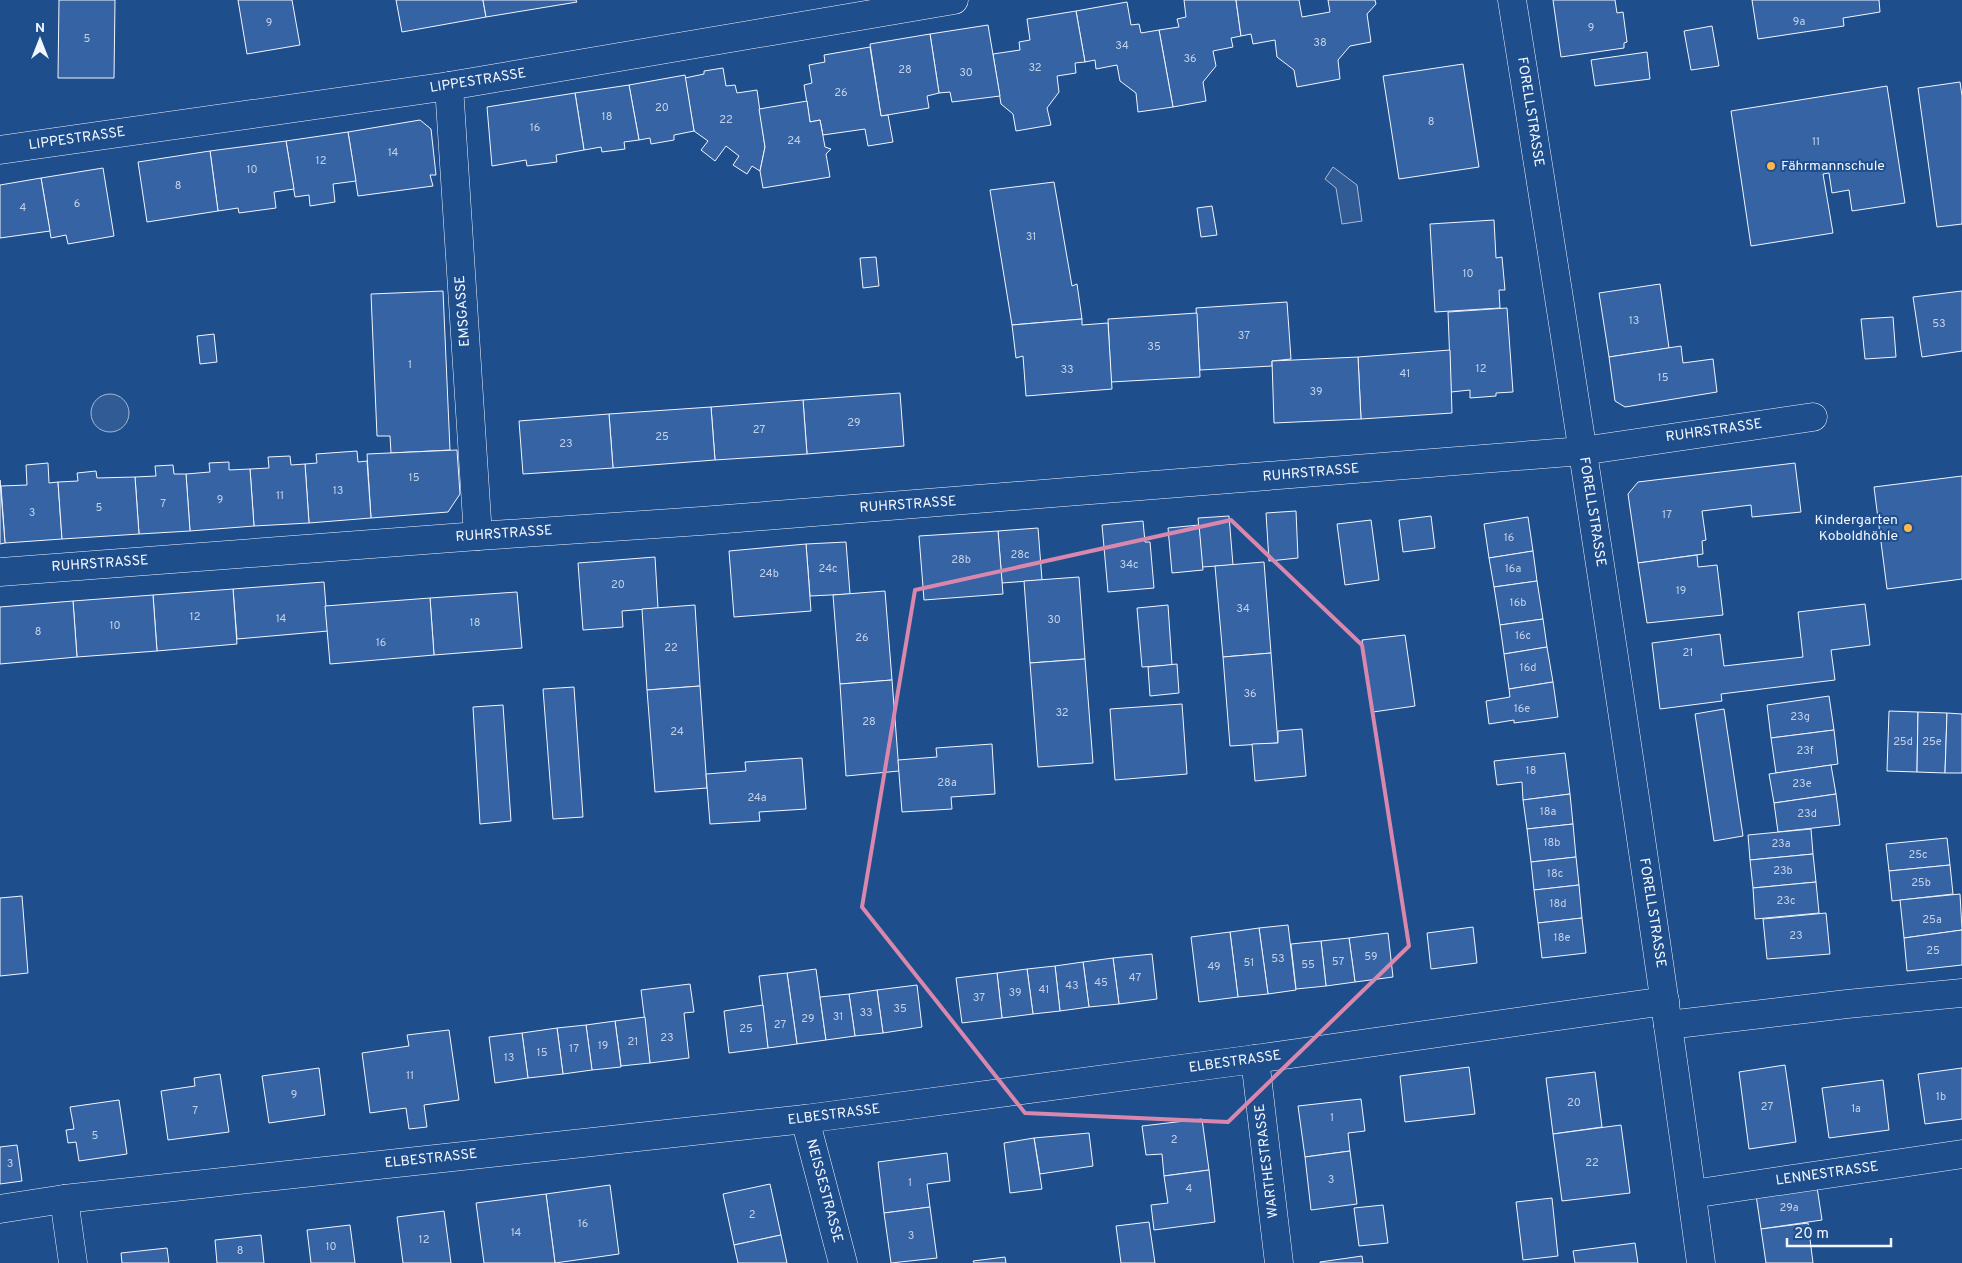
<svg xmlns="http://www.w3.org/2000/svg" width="1962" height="1263" viewBox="0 0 1962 1263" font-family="Overpass,sans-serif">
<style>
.built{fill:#305b95;stroke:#a8bbd7}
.building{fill:#3563a3;stroke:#f2f6ff}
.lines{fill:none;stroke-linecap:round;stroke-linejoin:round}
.minor-casing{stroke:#f2f6ff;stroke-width:29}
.minor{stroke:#1f4e8c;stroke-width:28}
.marked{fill:none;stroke:#da87ad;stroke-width:4;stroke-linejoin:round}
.poi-dot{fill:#ffb74d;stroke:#1f4e8c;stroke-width:2}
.labels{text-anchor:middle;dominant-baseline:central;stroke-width:4;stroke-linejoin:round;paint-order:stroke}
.number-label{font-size:11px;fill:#c3d1e8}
.street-label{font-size:14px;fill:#f2f6ff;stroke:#1f4e8c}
.poi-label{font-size:14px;fill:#f2f6ff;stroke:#1f4e8c;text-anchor:start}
</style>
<rect width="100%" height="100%" fill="#1f4e8c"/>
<g class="built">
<polygon points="1333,167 1357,185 1362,221 1342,224 1336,188 1325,179"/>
<circle cx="110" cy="413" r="19"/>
</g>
<g class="building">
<polygon points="59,0 115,0 114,78 58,78"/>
<polygon points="238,0 292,0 300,45 247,54"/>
<polygon points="396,0 483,0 486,17 402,32"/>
<polygon points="483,0 576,0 577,2 486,17"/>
<polygon points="1184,0 1236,0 1241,36 1231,38 1233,47 1213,51 1216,66 1203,82 1206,101 1173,107 1159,30 1179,27 1177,19 1186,17"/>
<polygon points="1236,0 1299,0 1302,17 1330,12 1328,0 1375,0 1376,4 1367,14 1371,42 1350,46 1338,60 1340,79 1297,87 1294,70 1277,57 1275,40 1253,44 1251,34 1241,36"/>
<polygon points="1553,0 1615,0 1617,13 1623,12 1627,42 1624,43 1624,48 1561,57"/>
<polygon points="1752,0 1879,0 1880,12 1843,18 1844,26 1758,39"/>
<polygon points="1127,2 1131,25 1139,24 1141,33 1159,30 1173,107 1138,112 1136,93 1120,81 1117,65 1096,69 1095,60 1085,62 1076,11"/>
<polygon points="1076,11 1085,62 1075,63 1076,73 1057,76 1059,92 1047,108 1051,125 1016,131 1013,114 1001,104 993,54 1020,50 1019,42 1030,40 1027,19"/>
<polygon points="988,25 1000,96 952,102 950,92 939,93 930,34"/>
<polygon points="1712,26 1719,66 1691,70 1684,31"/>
<polygon points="930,34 939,93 927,96 929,108 881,116 870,44"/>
<polygon points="870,47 881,116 888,115 893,142 868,146 865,129 823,135 820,120 810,122 804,85 812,83 809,65 825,62 824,55"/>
<polygon points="1647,52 1650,79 1595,86 1591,60"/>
<polygon points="1463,64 1479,167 1399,179 1383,76"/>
<polygon points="723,68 726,86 735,85 737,93 757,90 765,147 760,171 752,166 747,174 733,165 739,156 726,146 715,161 701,150 708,141 694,131 685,78 704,74 704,71"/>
<polygon points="685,75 694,131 674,135 674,140 651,144 650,138 639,140 629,85"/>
<polygon points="1960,82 1962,96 1962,224 1937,227 1918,88"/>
<polygon points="629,85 639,140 624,142 625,149 602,152 601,147 584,150 575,93"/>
<polygon points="1887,86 1905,203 1852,211 1849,190 1832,193 1829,173 1823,174 1833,233 1751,246 1731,111"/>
<polygon points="575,93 584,150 556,155 557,162 527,166 526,160 492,166 487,107"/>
<polygon points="807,101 810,122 820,120 825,147 831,149 826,154 830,177 763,188 760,171 765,147 759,109"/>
<polygon points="420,120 431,129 436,175 430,175 433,186 358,196 348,132"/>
<polygon points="348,132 356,181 333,184 335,202 310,206 309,195 295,197 286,141"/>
<polygon points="286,141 294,189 274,192 276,208 239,213 238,208 218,211 210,151"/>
<polygon points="210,151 218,211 147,222 138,162"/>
<polygon points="103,168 114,236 68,244 66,235 51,238 41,178"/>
<polygon points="41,178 50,231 0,238 0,185"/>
<polygon points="1054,182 1072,286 1077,284 1082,319 1012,325 990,190"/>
<polygon points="1212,206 1217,235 1201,237 1197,208"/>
<polygon points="1494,220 1496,258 1502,257 1505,290 1499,290 1500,308 1435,312 1430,224"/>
<polygon points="876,257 879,286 863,288 860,258"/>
<polygon points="1660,284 1669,348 1609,357 1599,293"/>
<polygon points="443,291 450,450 391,453 390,436 377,436 371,294"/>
<polygon points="1962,291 1962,351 1922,357 1913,297"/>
<polygon points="1287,302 1291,359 1272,361 1272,366 1200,370 1196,308"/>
<polygon points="1507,308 1513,392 1496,393 1496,396 1470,398 1470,390 1451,392 1448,312"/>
<polygon points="1197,313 1200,377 1111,382 1108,319"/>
<polygon points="1893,317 1896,357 1865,359 1861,319"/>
<polygon points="1082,319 1082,325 1108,323 1112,389 1026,396 1023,356 1016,358 1012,325"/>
<polygon points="214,334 217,362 200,364 197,336"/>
<polygon points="1681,346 1683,363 1713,359 1717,392 1625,407 1615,401 1609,357"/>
<polygon points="1450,350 1452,413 1361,419 1358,357"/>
<polygon points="1358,357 1361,419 1274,423 1272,361"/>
<polygon points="900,393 904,446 807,454 803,400"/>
<polygon points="803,400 807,454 715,460 711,407"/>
<polygon points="711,407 715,460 613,468 609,414"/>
<polygon points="609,414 613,468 523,474 519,421"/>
<polygon points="457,450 460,494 448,512 371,518 367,454"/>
<polygon points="357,451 358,462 367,461 371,518 309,523 305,464 317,463 316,454"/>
<polygon points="290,456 291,465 305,464 309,523 254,526 250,469 269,468 268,457"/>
<polygon points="229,462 229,470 250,469 254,526 190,531 186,474 210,472 209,463"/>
<polygon points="48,463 49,483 58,482 62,539 5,543 1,486 27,485 26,465"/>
<polygon points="1795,463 1801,512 1752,517 1751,505 1702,511 1706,540 1702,541 1703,554 1638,563 1628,494 1638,482"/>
<polygon points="173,465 174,474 186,474 190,531 139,534 135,477 156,476 155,466"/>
<polygon points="96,471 97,478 135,477 139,534 62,539 58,482 78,481 77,473"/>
<polygon points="1962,476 1962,579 1887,589 1874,487"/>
<polygon points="0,480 5,543 0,544"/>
<polygon points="1296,511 1298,558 1269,561 1266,513"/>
<polygon points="1229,516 1233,565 1202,567 1198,518"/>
<polygon points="1431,516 1435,548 1403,552 1399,520"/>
<polygon points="1528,517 1533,551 1489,558 1484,524"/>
<polygon points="1371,520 1379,580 1345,585 1337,524"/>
<polygon points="1143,521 1145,542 1150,542 1154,588 1108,592 1102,525"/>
<polygon points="1199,525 1203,570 1172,573 1168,528"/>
<polygon points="1038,528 1042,580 1002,583 998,531"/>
<polygon points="998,531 1003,594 924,600 919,536"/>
<polygon points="846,542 850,594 810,596 806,544"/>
<polygon points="806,544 811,611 734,617 729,551"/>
<polygon points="1533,551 1537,581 1494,587 1489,558"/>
<polygon points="1697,555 1698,567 1717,565 1723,615 1647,623 1638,563"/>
<polygon points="655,557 658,608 622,611 623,627 583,630 578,563"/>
<polygon points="1264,562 1271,653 1223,657 1215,566"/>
<polygon points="1079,577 1085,659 1030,663 1024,581"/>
<polygon points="1537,581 1543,619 1500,625 1494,587"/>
<polygon points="324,582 328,631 237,639 233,589"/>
<polygon points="233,589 237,644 157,651 153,595"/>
<polygon points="885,591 892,680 840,684 833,595"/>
<polygon points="517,592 522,648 434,655 430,598"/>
<polygon points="153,595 157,651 77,657 73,601"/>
<polygon points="430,598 434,655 330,664 325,606"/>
<polygon points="73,601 77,657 0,664 0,607"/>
<polygon points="1865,604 1870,645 1831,650 1835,680 1721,694 1722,701 1660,709 1652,643 1720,634 1724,666 1803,657 1798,612"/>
<polygon points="695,605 700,686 647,690 642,609"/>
<polygon points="1168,605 1172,665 1142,667 1137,608"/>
<polygon points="1543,619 1547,647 1504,654 1500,625"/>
<polygon points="1405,635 1415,706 1373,712 1362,640"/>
<polygon points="1547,647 1553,682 1509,689 1504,654"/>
<polygon points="1271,653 1278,743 1230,746 1223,657"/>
<polygon points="1085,659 1093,763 1038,767 1030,663"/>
<polygon points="1177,664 1179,693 1150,696 1148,667"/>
<polygon points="892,680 899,771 846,776 840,684"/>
<polygon points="1553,682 1558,717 1514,723 1514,720 1489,724 1486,701 1510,697 1509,689"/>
<polygon points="700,686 707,788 655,792 647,690"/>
<polygon points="574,687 583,817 553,819 543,689"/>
<polygon points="1829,696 1834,730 1771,738 1767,705"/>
<polygon points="1182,704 1187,774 1115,780 1110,709"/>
<polygon points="503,705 511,821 480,824 473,707"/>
<polygon points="1724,709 1743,836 1714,841 1695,714"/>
<polygon points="1889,711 1918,712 1917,772 1887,771"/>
<polygon points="1918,712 1947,713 1945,773 1917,772"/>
<polygon points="1947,713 1962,714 1962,773 1945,773"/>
<polygon points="1302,729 1306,776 1255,781 1252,744 1278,743 1278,731"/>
<polygon points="1834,730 1838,764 1776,773 1771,738"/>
<polygon points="992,744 995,794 951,797 952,809 902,812 898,760 937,757 936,748"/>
<polygon points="1565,753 1570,794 1523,800 1522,782 1497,785 1494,761"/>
<polygon points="802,758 806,809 759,812 760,821 710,824 706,774 746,771 745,762"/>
<polygon points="1831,765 1836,794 1774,803 1769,774"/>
<polygon points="1570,794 1573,824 1527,829 1523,800"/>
<polygon points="1836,794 1840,825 1778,832 1774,803"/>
<polygon points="1573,824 1576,857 1531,862 1527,829"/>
<polygon points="1811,829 1813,854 1750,860 1748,835"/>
<polygon points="1947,838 1950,865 1889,871 1886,844"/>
<polygon points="1813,854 1816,882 1753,888 1750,860"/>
<polygon points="1576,857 1579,885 1534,890 1531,862"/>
<polygon points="1950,865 1953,894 1892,901 1889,871"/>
<polygon points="1816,882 1819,913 1755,919 1753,888"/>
<polygon points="1579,885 1582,918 1538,923 1534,890"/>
<polygon points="1960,894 1962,930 1904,938 1900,900"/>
<polygon points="22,896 28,973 0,976 0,898"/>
<polygon points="1826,913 1830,954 1767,959 1763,919"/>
<polygon points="1582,918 1586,953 1542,958 1538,923"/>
<polygon points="1288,925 1296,990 1268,994 1259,928"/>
<polygon points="1473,927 1477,963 1431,969 1427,933"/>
<polygon points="1259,928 1268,994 1238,997 1230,932"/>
<polygon points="1962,930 1962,965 1907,971 1904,938"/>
<polygon points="1230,932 1238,997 1199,1002 1191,937"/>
<polygon points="1388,933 1393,977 1355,982 1349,938"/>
<polygon points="1349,938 1355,982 1326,986 1321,941"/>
<polygon points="1321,941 1326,986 1296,989 1291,944"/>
<polygon points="1152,954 1157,999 1119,1004 1113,958"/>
<polygon points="1113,958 1119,1004 1089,1007 1083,962"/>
<polygon points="1083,962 1089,1007 1060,1011 1055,966"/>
<polygon points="1055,966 1060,1011 1033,1014 1027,969"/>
<polygon points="816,969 826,1040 797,1044 787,973"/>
<polygon points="1027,969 1033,1014 1002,1018 997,973"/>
<polygon points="787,973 797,1044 768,1048 759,976"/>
<polygon points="997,973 1002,1018 962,1023 956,978"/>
<polygon points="690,984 694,1012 684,1013 689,1058 650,1063 641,990"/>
<polygon points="917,985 922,1027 883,1033 877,990"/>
<polygon points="877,990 883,1033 855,1036 849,994"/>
<polygon points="849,994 855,1036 826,1040 820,997"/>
<polygon points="763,1005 768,1048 729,1053 724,1011"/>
<polygon points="645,1017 650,1063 621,1066 615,1021"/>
<polygon points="615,1021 621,1067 592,1070 586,1025"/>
<polygon points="586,1025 592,1070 563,1074 557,1028"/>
<polygon points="557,1028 563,1074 528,1078 522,1033"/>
<polygon points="449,1030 459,1100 424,1105 427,1127 409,1129 406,1108 370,1113 362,1053 409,1046 407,1035"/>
<polygon points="522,1033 528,1078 495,1083 489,1037"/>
<polygon points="1785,1065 1796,1142 1749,1149 1739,1072"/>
<polygon points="1469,1067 1475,1114 1405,1122 1400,1076"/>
<polygon points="319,1068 325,1115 269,1123 262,1076"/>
<polygon points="1962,1068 1962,1119 1925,1124 1918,1074"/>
<polygon points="1595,1072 1602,1127 1553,1134 1546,1078"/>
<polygon points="220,1074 229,1132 168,1140 161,1091 195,1086 194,1078"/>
<polygon points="1883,1080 1889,1130 1829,1138 1822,1088"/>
<polygon points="1361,1099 1365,1131 1348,1133 1350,1151 1305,1157 1298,1106"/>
<polygon points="119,1100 127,1154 79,1161 76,1142 68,1143 66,1130 74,1129 70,1107"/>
<polygon points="1202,1119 1209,1170 1164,1176 1162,1154 1146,1155 1142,1126"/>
<polygon points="1621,1125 1630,1193 1562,1201 1553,1134"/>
<polygon points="1089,1133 1093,1166 1040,1174 1034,1138"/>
<polygon points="1034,1138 1042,1189 1010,1193 1004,1143"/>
<polygon points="17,1145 22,1181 0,1184 0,1147"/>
<polygon points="1350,1151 1357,1204 1311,1210 1305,1157"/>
<polygon points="947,1153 950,1181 927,1184 930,1207 884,1213 878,1162"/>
<polygon points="1209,1170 1215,1222 1154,1230 1151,1205 1168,1203 1164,1176"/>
<polygon points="770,1184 781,1235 734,1245 723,1194"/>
<polygon points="610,1185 619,1254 555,1263 546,1194"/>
<polygon points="1817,1187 1822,1220 1761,1229 1756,1195"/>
<polygon points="546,1194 555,1263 484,1263 476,1203"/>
<polygon points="1552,1198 1558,1256 1523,1260 1516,1202"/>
<polygon points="1383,1205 1388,1243 1359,1246 1354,1208"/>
<polygon points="930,1207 937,1258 891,1263 884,1213"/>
<polygon points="444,1211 451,1263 403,1263 397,1217"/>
<polygon points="1149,1222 1155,1263 1121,1263 1116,1226"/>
<polygon points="1808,1223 1813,1263 1766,1263 1761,1229"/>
<polygon points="350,1225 355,1263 311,1263 307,1230"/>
<polygon points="261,1235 264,1263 217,1263 215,1240"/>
<polygon points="781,1235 787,1263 738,1263 734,1245"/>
<polygon points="1635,1243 1638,1263 1575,1263 1573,1251"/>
<polygon points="167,1248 169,1263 122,1263 121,1253"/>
<polygon points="1362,1256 1363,1263 1320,1263 1320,1262"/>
<polygon points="1005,1257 1006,1263 974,1263 973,1261"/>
</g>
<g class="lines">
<g class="minor-casing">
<g id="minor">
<path d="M1512 0C1579 420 1644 841 1701 1263"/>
<polyline points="449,86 478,536"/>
<polyline points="0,150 449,86 954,0"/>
<polyline points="0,572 478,536 701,521 1582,451 1813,417"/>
<polyline points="1668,1025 1847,1004 1962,993"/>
<polyline points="1255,1059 1279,1263"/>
<polyline points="805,1119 843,1263"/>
<polyline points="1692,1194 1962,1154"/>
<polyline points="64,1199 73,1263"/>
<polyline points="0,1209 64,1199 805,1119 1255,1059 1665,1001"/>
</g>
</g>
<use href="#minor" class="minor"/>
</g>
<path class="marked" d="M1231 520 1362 645 1409 946 1228 1122 1025 1113 862 907 915 590Z"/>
<g class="poi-dot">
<circle cx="1771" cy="166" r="5"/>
<circle cx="1908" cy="528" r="5"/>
</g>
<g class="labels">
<g class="number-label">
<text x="1799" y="22">9a</text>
<text x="269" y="23">9</text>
<text x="1591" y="28">9</text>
<text x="87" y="39">5</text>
<text x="1320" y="43">38</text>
<text x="1122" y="46">34</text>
<text x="1190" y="59">36</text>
<text x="1035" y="68">32</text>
<text x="905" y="70">28</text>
<text x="966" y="73">30</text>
<text x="841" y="93">26</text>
<text x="662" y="108">20</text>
<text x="607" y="117">18</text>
<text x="726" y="120">22</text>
<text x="1431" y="122">8</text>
<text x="535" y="128">16</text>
<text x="794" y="141">24</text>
<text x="1816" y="142">11</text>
<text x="393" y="153">14</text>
<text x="321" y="161">12</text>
<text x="252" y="170">10</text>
<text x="178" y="186">8</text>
<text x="77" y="204">6</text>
<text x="23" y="208">4</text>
<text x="1031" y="237">31</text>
<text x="1468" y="274">10</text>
<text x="1634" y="321">13</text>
<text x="1939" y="324">53</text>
<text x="1244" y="336">37</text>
<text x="1154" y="347">35</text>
<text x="410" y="365">1</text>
<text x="1481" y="369">12</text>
<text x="1067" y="370">33</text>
<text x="1405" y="374">41</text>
<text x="1663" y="378">15</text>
<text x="1316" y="392">39</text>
<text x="854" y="423">29</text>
<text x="759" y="430">27</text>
<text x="662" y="437">25</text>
<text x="566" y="444">23</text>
<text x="414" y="478">15</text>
<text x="338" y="491">13</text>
<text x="280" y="496">11</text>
<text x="220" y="500">9</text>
<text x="163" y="504">7</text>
<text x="99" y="508">5</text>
<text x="32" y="513">3</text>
<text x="1667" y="515">17</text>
<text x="1509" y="538">16</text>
<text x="1020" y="555">28c</text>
<text x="961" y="560">28b</text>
<text x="1129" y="565">34c</text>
<text x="828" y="569">24c</text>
<text x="1513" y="569">16a</text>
<text x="769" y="574">24b</text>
<text x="618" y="585">20</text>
<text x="1681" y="591">19</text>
<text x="1518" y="603">16b</text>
<text x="1243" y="609">34</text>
<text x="195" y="617">12</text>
<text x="281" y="619">14</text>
<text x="1054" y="620">30</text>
<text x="475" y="623">18</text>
<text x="115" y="626">10</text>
<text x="38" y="632">8</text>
<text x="1523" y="636">16c</text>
<text x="862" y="638">26</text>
<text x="381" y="643">16</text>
<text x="671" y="648">22</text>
<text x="1688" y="653">21</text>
<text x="1528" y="668">16d</text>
<text x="1250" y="694">36</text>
<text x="1522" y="709">16e</text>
<text x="1062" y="713">32</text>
<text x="1800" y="717">23g</text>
<text x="869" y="722">28</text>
<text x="677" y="732">24</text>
<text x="1903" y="742">25d</text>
<text x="1932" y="742">25e</text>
<text x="1805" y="751">23f</text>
<text x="1531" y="771">18</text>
<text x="947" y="783">28a</text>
<text x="1802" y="784">23e</text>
<text x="757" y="798">24a</text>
<text x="1548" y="812">18a</text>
<text x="1807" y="814">23d</text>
<text x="1552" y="843">18b</text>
<text x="1781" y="844">23a</text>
<text x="1918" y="855">25c</text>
<text x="1783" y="871">23b</text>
<text x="1555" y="874">18c</text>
<text x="1921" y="883">25b</text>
<text x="1786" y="901">23c</text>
<text x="1558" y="904">18d</text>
<text x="1932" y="920">25a</text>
<text x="1796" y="936">23</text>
<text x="1562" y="938">18e</text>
<text x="1933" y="951">25</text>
<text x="1371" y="957">59</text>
<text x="1278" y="959">53</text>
<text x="1338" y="962">57</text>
<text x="1249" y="963">51</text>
<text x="1308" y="965">55</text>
<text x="1214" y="967">49</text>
<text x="1135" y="978">47</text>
<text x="1101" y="983">45</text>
<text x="1072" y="986">43</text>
<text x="1044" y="990">41</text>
<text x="1015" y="993">39</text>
<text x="979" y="998">37</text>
<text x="900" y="1009">35</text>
<text x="866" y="1013">33</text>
<text x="838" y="1017">31</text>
<text x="808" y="1019">29</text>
<text x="780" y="1025">27</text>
<text x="746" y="1029">25</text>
<text x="667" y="1038">23</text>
<text x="633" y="1042">21</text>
<text x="603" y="1046">19</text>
<text x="574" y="1049">17</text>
<text x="542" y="1053">15</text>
<text x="509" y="1058">13</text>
<text x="410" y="1076">11</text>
<text x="294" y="1095">9</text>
<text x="1941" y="1097">1b</text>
<text x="1574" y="1103">20</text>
<text x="1767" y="1107">27</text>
<text x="1856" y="1109">1a</text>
<text x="195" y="1111">7</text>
<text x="1332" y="1118">1</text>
<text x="95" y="1136">5</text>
<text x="1174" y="1140">2</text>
<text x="1592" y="1163">22</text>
<text x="10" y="1164">3</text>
<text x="1331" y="1180">3</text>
<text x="910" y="1183">1</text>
<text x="1189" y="1189">4</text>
<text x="1789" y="1208">29a</text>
<text x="752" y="1215">2</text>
<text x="583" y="1224">16</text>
<text x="516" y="1233">14</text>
<text x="911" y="1236">3</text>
<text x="424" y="1240">12</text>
<text x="331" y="1247">10</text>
<text x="240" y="1251">8</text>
</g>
<g class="street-label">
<text transform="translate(478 81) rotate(-9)">LIPPESTRASSE</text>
<text transform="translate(1530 112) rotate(81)">FORELLSTRASSE</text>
<text transform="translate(77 139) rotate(-8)">LIPPESTRASSE</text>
<text transform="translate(463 311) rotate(-94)">EMSGASSE</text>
<text transform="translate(1714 431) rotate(-8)">RUHRSTRASSE</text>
<text transform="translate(1311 473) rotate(-5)">RUHRSTRASSE</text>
<text transform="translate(908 505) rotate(-4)">RUHRSTRASSE</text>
<text transform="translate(1592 512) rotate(81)">FORELLSTRASSE</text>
<text transform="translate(504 534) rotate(-4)">RUHRSTRASSE</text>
<text transform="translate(100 564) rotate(-4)">RUHRSTRASSE</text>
<text transform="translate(1652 913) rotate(81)">FORELLSTRASSE</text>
<text transform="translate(1235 1062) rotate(-8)">ELBESTRASSE</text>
<text transform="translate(834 1115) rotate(-7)">ELBESTRASSE</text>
<text transform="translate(431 1159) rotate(-6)">ELBESTRASSE</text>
<text transform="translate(1267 1161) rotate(-97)">WARTHESTRASSE</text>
<text transform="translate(1827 1174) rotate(-8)">LENNESTRASSE</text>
<text transform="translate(824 1191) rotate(75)">NEISSESTRASSE</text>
</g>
<g class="poi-label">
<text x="1781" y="166">Fährmannschule</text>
<text x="1898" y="520" text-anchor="end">Kindergarten<tspan x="1898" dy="16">Koboldhöhle</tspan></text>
</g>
</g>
<g transform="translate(40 40)" stroke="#1f4e8c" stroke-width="4" paint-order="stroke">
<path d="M0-4L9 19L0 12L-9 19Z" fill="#f2f6ff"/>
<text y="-8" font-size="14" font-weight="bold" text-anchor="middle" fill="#f2f6ff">N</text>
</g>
<path d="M1787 1238v8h104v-8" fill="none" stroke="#f2f6ff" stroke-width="2.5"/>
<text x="1794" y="1238" font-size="15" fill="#f2f6ff" stroke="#1f4e8c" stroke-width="4" paint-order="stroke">20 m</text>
</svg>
